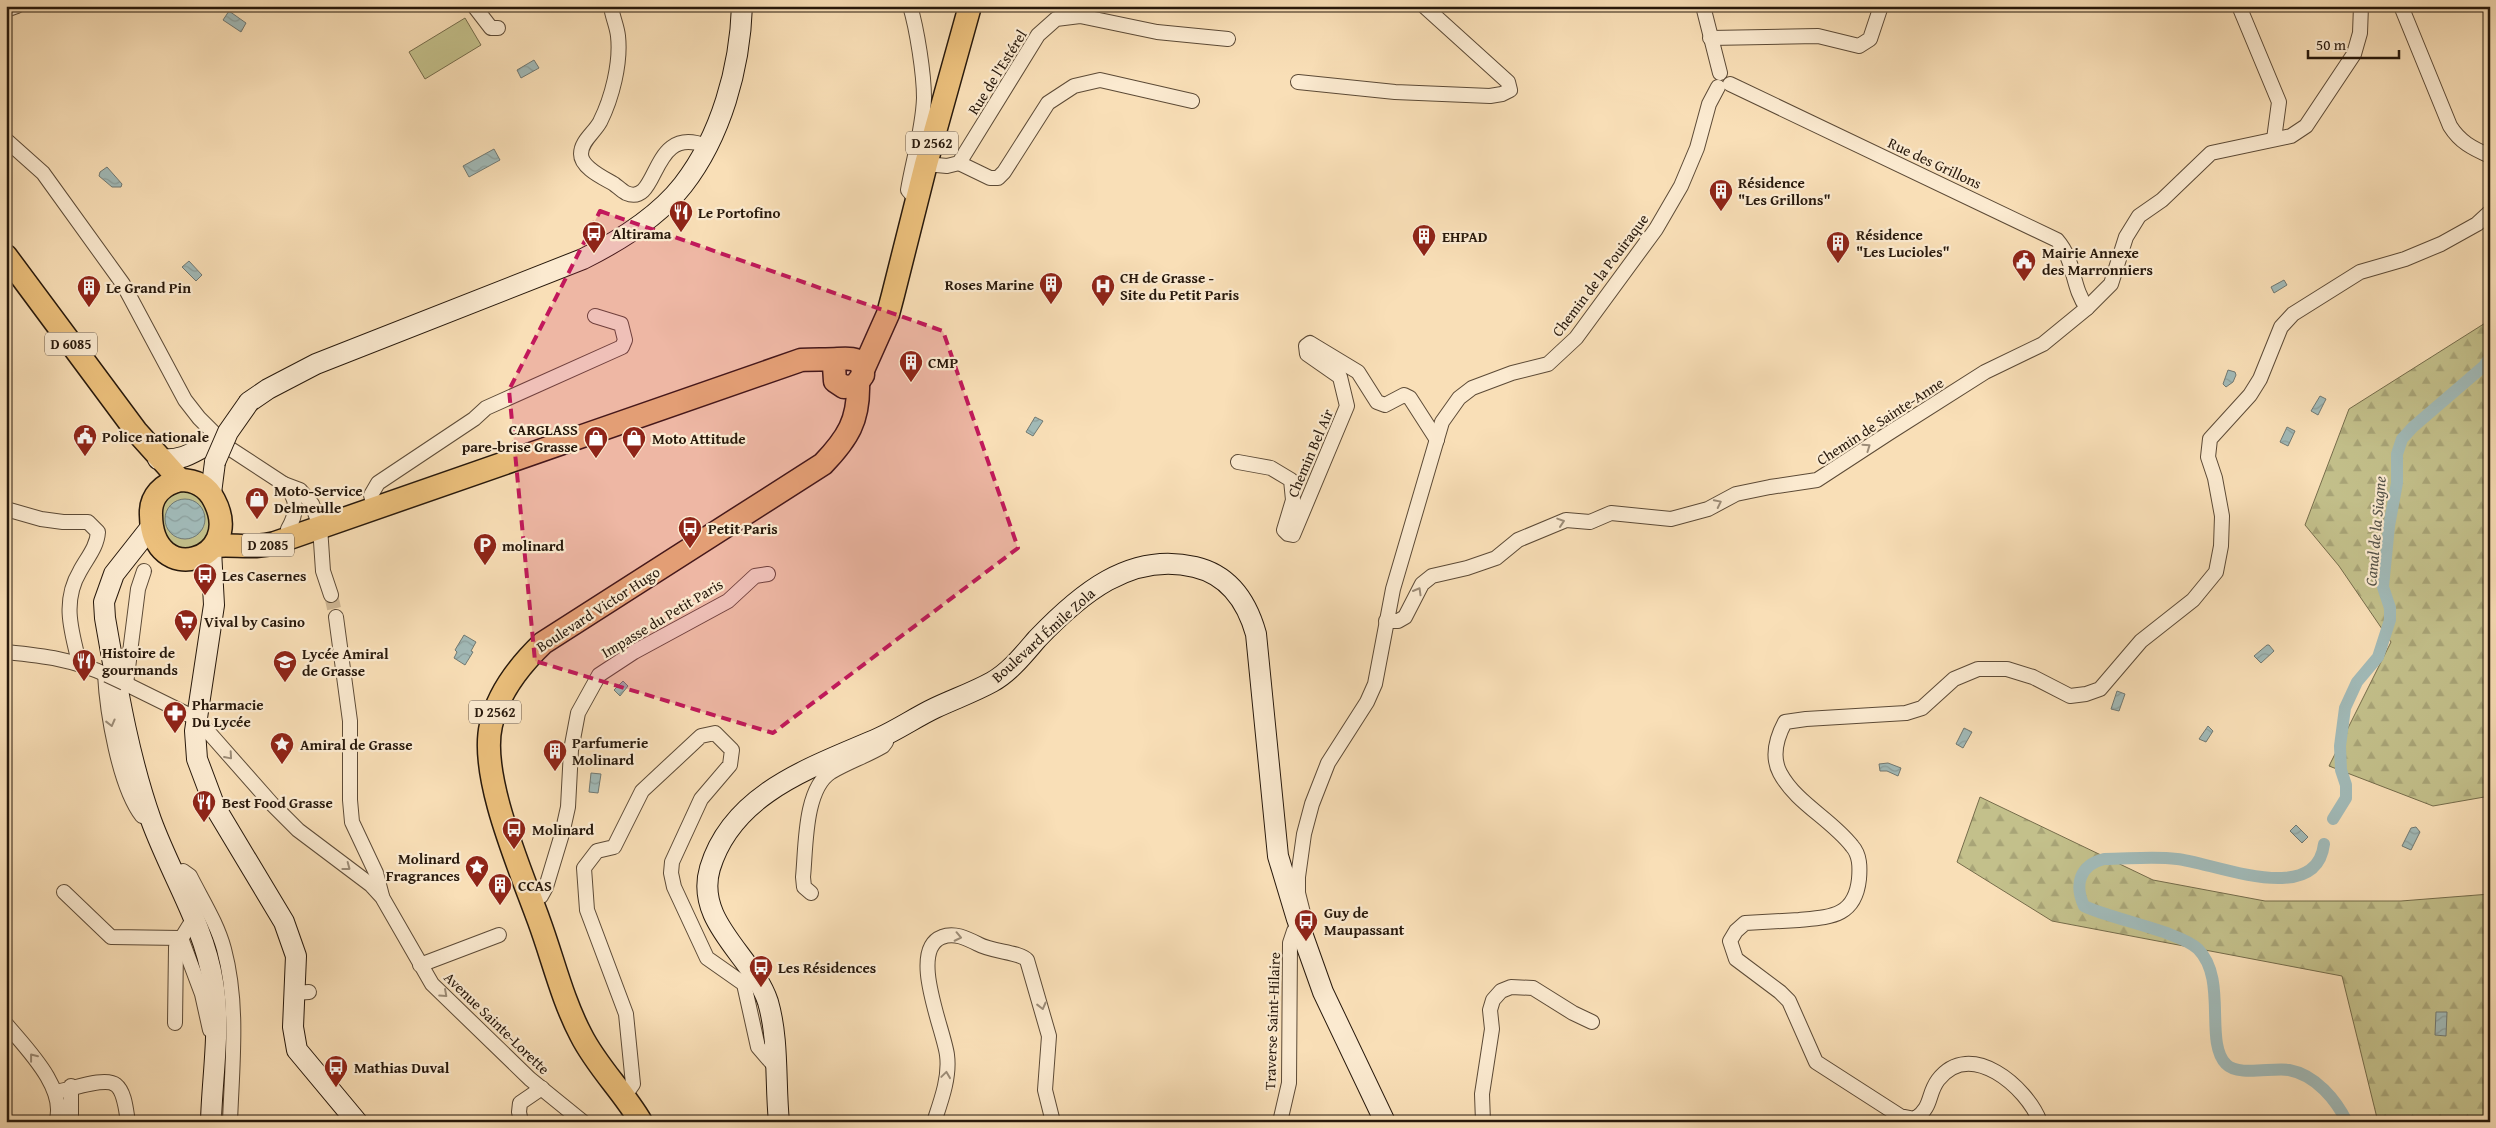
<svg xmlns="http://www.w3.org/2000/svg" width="2496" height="1128" viewBox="0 0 2496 1128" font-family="'Gentium Book Plus',serif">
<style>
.grass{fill:#c3c08b;stroke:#756c4b}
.forest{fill:url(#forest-firs);stroke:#756c4b}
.water{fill:url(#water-waves);stroke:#707973}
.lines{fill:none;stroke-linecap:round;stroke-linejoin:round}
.canal{stroke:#a1bab8;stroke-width:12}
.street-tunnel{stroke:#cfb795;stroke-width:14;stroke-dasharray:14 7;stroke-linecap:butt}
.street-casing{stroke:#5c4a36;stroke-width:16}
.secondary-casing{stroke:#27180b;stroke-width:22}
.primary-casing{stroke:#27180b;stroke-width:25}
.street{stroke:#fbead0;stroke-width:14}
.secondary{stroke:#fbead0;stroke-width:20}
.primary{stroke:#ecc07c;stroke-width:22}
.street-bridge-casing{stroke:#5c4a36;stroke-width:16;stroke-linecap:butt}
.secondary-bridge-casing{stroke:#27180b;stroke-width:22;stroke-linecap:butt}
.street-bridge{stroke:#fbead0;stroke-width:14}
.secondary-bridge{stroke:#fbead0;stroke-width:20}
.oneway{stroke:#9c8c77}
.marked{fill:#c2185b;fill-opacity:0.2;stroke:#c2185b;stroke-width:4;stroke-dasharray:10 6;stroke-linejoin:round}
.labels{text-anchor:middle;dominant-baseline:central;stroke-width:4.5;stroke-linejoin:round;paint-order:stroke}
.shield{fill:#fbead0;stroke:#675746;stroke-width:1}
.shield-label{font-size:14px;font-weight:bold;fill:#27180b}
.street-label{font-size:15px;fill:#27180b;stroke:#fbead0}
.poi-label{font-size:15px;font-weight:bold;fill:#27180b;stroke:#fbead0;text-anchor:start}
.water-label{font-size:16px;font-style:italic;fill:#525148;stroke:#fbead0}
</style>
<defs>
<pattern id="forest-firs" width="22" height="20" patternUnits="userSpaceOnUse" patternTransform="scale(1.25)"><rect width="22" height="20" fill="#c3c08b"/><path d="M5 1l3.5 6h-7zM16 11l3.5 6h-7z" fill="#a8a477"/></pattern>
<pattern id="water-waves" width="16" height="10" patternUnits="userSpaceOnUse" patternTransform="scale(1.25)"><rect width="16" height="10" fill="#a1bab8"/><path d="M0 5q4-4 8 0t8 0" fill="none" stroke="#8b9f9d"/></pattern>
</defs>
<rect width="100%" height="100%" fill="#f9dfb7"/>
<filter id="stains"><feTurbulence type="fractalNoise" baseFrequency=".004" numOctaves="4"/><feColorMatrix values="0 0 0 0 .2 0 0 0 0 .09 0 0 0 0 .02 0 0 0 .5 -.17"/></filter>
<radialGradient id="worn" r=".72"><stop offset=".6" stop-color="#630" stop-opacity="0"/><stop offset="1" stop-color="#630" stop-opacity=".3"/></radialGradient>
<g class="grass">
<polygon points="465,18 481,45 425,79 409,52"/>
<path d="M183 490C212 497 208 509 211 535L189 552 167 542 160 508 168 496Z"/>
</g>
<g class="forest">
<polygon points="2490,320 2490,796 2433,806 2329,766 2391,642 2339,566 2305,525 2349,409"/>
<polygon points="1980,797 2153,880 2265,901 2401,901 2490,894 2490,1122 2378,1122 2342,976 2052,921 1957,862"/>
</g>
<g class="water">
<polygon points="229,11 246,23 241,32 223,20"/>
<polygon points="534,60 539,68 521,78 517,70"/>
<polygon points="494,149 500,160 469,177 463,166"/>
<polygon points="107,167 122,184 121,187 112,187 99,176 100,172"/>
<polygon points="189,261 202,275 196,281 182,267"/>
<polygon points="2284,280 2287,285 2274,293 2271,287"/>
<polygon points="2228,370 2235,372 2236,375 2233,382 2226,387 2223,384"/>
<polygon points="2320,396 2326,399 2318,415 2311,411"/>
<polygon points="1035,417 1043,421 1033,436 1026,432"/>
<polygon points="2287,427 2295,431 2288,446 2280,442"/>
<circle cx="185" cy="519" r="20"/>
<polygon points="464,635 476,642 471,651 473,652 465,665 454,658 457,652 455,650"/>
<polygon points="2267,645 2269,645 2274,651 2261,663 2254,656"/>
<polygon points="623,681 628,686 620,696 614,690"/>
<polygon points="2117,691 2125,694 2119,711 2111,709"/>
<polygon points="2208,726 2213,731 2206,742 2199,739"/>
<polygon points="1964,728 1972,732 1963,748 1956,744"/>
<polygon points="1888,763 1901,768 1898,776 1887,771 1880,771 1879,764"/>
<polygon points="591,773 601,774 598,793 589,792"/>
<polygon points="2296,825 2308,837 2302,843 2290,831"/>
<polygon points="2416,827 2420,832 2411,850 2402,846 2411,828"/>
<polygon points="2436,1012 2447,1012 2446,1036 2435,1035"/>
</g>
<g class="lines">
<g class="canal">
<polyline points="2333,819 2346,798 2346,785 2341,770 2340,746 2345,708 2357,682 2378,657 2390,620 2390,608 2383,587 2389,526 2397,483 2397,454 2402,439 2413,427 2484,366 2490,357"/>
<path d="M2324 844C2316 908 2215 863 2177 859 2153 856 2128 859 2104 859 2080 865 2074 884 2084 906 2111 919 2181 932 2198 949 2228 979 2204 1042 2226 1064 2238 1077 2273 1067 2289 1070 2316 1075 2336 1100 2347 1122"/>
</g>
<polyline class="street-tunnel" points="331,595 336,617"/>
<g class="street-casing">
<g id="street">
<polyline points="474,6 491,28 498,28"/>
<path d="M611 6C612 16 617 26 618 36 621 63 612 98 600 122 594 133 581 141 581 154 581 168 604 178 614 184 618 187 622 191 626 193 660 208 649 123 706 146"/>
<path d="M910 6C917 29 924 74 924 98 923 129 913 160 908 190L917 201"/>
<polyline points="1703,6 1720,73"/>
<polyline points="2239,6 2279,102 2274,139"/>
<path d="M2401 6 2450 126C2460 142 2472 148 2490 156"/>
<polyline points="6,10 17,6"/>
<polyline points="1710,38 1818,36 1859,46 1870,39 1881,6"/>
<polyline points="1298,82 1395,92 1490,96 1502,94 1510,90 1508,82 1424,6"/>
<path d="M1730 84 2057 240C2076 262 2071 286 2087 308"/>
<polyline points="6,140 43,173 123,284 185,400 199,418 229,448 284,484 300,490 312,504 320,527 323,571 331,595"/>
<polyline points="959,163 990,178 998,178 1004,172 1048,103 1074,86 1100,80 1192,101"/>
<polyline points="926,164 947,166 959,163 1038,35 1056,19 1080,16 1157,32 1228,39"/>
<polyline points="1238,462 1271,468 1291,480 1293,500 1284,530 1288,534 1293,535 1347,406 1340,377 1307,354 1306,346 1310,343 1358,372 1377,402 1385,405 1404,395 1410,398 1437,440"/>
<path d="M284 484C298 498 298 512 288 529"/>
<polyline points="374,507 371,495 378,483 474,419 486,408 622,347 625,340 621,324 595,316"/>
<path d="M6 509 41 519 63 522H88L98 532C97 547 87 558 80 571 62 601 71 630 79 662"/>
<polyline points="336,617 350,721 350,800 352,822 376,873 382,896"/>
<polyline points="1386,621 1398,621 1405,617 1422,584 1432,576 1467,568 1496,558 1518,540 1566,520 1590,522 1611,513 1671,519 1708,509 1736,494 1770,487 1817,480 1889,433 1985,372 2043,344 2087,308 2111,284 2126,237 2139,216 2162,200 2211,153 2291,136 2306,126 2354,54 2360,33 2361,6"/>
<path d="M6 652C44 656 73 659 107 675"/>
<path d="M105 674C107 712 119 786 142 816L150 817"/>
<polyline points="124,683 197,719 272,804 298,830 371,885 382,897 432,984 530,1079 583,1122"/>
<polyline points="126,684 138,589 144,571"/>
<path d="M173 873 183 871 190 876C202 900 217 923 224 949 239 1005 232 1065 230 1122"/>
<polyline points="64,892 111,937 181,938"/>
<path d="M811 893 804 887 803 877C806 848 804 789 831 772 848 762 866 756 883 746L886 742 883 737"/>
<polyline points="531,901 541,896 546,887 562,834 568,807 571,750 578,713 599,675 634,652 728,601 755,576 768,574"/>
<polyline points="181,938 202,994 210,1030"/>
<polyline points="420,965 499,935"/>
<polyline points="295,993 309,992"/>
<polyline points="175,1023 176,947 194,918"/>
<path d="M6 1024C25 1047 68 1089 56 1122"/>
<path d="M55 1092C70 1090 105 1076 116 1085 125 1092 126 1111 128 1122"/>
<polyline points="624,1097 633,1084 626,1014 587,910 584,868 597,851 614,847 642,791 701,736 715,733 732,750 730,765 701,799 672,862 671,873 674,887 707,958 744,984 758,1047 777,1069"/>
<polyline points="71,1122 71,1086"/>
<polyline points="521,1122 519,1112 520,1103 542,1088"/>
<path d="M934 1122C941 1101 950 1077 947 1055 944 1030 908 950 942 937 954 932 966 938 978 944 992 952 1020 952 1027 960L1049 1036 1045 1090 1053 1122"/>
<polyline points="1280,1122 1289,1083 1290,943 1294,931 1304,917 1298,893 1298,877 1304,834 1312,804 1328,763 1367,702 1375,684 1393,589 1442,422 1459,398 1472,388 1512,373 1548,364 1576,338 1656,229 1681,186 1697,148 1709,104 1718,87"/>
<polyline points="1483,1122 1482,1094 1492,1029 1490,1010 1493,1000 1501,991 1511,987 1533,988 1573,1013 1592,1022"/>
<path d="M2040 1122C2027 1087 1970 1038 1938 1080 1927 1095 1933 1106 1915 1119L1900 1116 1816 1062 1789 1001 1780 992 1736 959 1730 941 1736 931 1745 923C1763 922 1781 921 1799 920 1830 917 1855 917 1859 879 1860 867 1860 855 1852 846 1831 819 1796 803 1780 773 1771 756 1777 737 1785 722L1806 719 1906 713 1922 708 1954 679 1978 669H2007L2033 677 2070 696 2086 694 2100 689 2141 641 2193 600 2216 572 2221 546 2222 516 2215 478 2208 457 2210 439 2250 395 2260 379 2281 327 2293 314 2360 272 2405 259 2441 244 2477 224 2490 212"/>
</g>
</g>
<g class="secondary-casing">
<g id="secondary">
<path d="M249 402 268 389 316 364 583 259C619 241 658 217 683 185 721 136 740 68 742 6"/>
<path d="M158 459C180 462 193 453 210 443"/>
<polyline points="211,493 215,462"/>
<path d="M151 527 114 574 104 602 105 618C117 686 128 755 151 820 171 875 204 925 213 982 221 1028 212 1076 211 1122"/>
<polyline points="211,550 214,605 195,731 197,759 215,807 284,922 296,956 293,1027 297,1050 357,1122"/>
<path d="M779 1122C775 1083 779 1040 768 1002 753 956 694 922 710 868 733 792 813 767 879 738 899 729 916 717 935 708 954 699 974 692 992 682 1010 672 1024 654 1037 639 1079 595 1130 551 1195 567 1229 575 1247 602 1256 634L1278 856 1297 919 1323 992 1385 1122"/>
</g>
</g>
<g class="primary-casing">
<g id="primary">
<polyline points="6,256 136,431 180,480"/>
<polyline points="863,370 888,314 893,295 926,164 970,6"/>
<path d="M180 480C195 480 207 486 214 500 246 561 152 589 151 515 150 496 163 484 180 480Z"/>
<path d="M214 546C234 544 255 549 275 543L801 360C814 359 826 360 838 359 851 358 863 357 863 375L855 386 844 387 835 381 834 366 841 359"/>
<path d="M641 1122C623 1091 597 1067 581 1035 562 999 553 959 539 921 521 871 479 776 491 725 498 692 520 665 543 643L823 464C848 438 859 420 858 384"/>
</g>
</g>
<use href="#street" class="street"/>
<use href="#secondary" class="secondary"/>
<use href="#primary" class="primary"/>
<g class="street-bridge-casing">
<polyline id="street-bridge" points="107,675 124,683"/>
</g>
<g class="secondary-bridge-casing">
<polyline id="secondary-bridge" points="215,462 228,432 249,402"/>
</g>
<use href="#street-bridge" class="street-bridge"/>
<use href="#secondary-bridge" class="secondary-bridge"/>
</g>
<defs><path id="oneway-chevron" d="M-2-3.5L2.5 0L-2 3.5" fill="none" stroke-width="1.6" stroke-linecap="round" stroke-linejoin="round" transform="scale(1.25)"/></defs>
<g class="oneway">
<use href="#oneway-chevron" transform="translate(1867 447) rotate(-35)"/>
<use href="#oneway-chevron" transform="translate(1718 503) rotate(-26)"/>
<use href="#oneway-chevron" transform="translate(1561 522) rotate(-18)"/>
<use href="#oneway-chevron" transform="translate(1418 591) rotate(-60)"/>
<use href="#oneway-chevron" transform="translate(111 723) rotate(76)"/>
<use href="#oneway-chevron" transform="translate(229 756) rotate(49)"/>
<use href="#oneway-chevron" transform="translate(347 867) rotate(37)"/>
<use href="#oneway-chevron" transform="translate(958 937) rotate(12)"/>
<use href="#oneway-chevron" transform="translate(444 994) rotate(42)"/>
<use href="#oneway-chevron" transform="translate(1042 1006) rotate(76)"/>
<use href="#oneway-chevron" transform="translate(33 1057) rotate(-128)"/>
<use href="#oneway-chevron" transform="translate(946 1075) rotate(-82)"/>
</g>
<path class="marked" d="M600 211 943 331 1018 548 773 733 535 661 509 390Z"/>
<defs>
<g id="building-pin" transform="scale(1.25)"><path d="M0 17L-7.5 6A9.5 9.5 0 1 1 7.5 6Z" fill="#8f2418" stroke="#fbead0"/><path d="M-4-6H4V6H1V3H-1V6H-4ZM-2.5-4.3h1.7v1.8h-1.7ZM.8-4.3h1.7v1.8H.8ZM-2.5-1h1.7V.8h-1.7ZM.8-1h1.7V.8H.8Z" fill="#fff"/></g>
<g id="restaurant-pin" transform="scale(1.25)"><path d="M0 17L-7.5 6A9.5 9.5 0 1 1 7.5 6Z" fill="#8f2418" stroke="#fbead0"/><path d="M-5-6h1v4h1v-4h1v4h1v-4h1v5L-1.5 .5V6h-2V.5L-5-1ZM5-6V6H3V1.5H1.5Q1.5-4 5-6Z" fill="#fff"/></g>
<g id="bus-pin" transform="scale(1.25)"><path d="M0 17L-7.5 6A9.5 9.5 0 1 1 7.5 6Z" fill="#8f2418" stroke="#fbead0"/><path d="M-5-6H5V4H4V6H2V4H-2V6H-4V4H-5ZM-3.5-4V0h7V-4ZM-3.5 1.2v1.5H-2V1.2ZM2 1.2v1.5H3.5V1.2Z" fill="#fff"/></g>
<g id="civic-pin" transform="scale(1.25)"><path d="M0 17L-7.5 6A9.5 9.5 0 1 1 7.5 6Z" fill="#8f2418" stroke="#fbead0"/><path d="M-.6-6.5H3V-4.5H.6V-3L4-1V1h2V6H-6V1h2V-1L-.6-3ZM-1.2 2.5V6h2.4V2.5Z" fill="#fff"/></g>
<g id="hospital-pin" transform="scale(1.25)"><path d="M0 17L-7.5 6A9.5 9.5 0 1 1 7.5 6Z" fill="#8f2418" stroke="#fbead0"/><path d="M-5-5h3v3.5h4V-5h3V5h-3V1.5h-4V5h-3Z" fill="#fff"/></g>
<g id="shop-pin" transform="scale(1.25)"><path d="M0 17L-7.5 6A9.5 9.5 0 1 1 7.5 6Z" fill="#8f2418" stroke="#fbead0"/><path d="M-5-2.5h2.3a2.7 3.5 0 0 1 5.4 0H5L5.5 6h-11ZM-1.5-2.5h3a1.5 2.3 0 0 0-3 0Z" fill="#fff"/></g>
<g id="parking-pin" transform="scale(1.25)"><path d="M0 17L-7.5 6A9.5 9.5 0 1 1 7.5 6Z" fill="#8f2418" stroke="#fbead0"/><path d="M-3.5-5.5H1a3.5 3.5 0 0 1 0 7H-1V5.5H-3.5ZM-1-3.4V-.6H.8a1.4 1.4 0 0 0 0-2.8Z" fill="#fff"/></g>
<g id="supermarket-pin" transform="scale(1.25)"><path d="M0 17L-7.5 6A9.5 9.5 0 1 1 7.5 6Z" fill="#8f2418" stroke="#fbead0"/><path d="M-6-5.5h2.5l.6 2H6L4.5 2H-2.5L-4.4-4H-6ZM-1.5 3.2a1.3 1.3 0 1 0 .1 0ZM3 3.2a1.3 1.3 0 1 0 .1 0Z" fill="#fff"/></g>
<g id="school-pin" transform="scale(1.25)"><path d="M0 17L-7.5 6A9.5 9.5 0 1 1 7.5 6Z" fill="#8f2418" stroke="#fbead0"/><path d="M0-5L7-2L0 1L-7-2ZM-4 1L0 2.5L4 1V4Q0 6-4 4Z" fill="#fff"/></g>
<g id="pharmacy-pin" transform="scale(1.25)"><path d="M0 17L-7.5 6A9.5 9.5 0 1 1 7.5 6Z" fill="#8f2418" stroke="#fbead0"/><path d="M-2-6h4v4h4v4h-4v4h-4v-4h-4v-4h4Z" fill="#fff"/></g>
<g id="sight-pin" transform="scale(1.25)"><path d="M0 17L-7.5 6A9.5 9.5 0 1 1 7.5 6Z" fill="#8f2418" stroke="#fbead0"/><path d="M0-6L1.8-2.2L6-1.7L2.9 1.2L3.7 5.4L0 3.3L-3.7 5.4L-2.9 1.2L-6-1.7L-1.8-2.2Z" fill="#fff"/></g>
</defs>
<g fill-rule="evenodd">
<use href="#building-pin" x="1721" y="191"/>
<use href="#restaurant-pin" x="681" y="212"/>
<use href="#bus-pin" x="594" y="233"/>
<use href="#building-pin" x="1424" y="236"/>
<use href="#building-pin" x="1838" y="243"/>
<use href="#civic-pin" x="2024" y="261"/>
<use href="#building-pin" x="1051" y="284"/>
<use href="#hospital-pin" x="1103" y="286"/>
<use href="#building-pin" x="89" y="287"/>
<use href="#building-pin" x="911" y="362"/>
<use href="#civic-pin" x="85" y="436"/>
<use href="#shop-pin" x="596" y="438"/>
<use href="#shop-pin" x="634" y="438"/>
<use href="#shop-pin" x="257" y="499"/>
<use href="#bus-pin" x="690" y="528"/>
<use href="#parking-pin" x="485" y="545"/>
<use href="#bus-pin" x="205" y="575"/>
<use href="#supermarket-pin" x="186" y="621"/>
<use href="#restaurant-pin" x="84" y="661"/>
<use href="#school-pin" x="285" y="662"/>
<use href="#pharmacy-pin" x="175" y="713"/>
<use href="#sight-pin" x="282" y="744"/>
<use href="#building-pin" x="555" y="751"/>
<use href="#restaurant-pin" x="204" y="802"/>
<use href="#bus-pin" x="514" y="829"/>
<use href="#sight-pin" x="477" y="867"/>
<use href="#building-pin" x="500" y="885"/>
<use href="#bus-pin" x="1306" y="921"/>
<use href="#bus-pin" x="761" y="967"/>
<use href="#bus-pin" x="336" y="1067"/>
</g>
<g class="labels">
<g class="shield">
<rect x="906" y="131.5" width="52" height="23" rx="4"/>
<rect x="45" y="332.5" width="52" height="23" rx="4"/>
<rect x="242" y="533.5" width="52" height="23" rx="4"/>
<rect x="469" y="700.5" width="52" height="23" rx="4"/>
</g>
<g class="shield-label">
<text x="932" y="143">D 2562</text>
<text x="71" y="344">D 6085</text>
<text x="268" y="545">D 2085</text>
<text x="495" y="712">D 2562</text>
</g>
<g class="street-label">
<text transform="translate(997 72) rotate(-58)">Rue de l'Estérel</text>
<text transform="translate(1935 163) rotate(25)">Rue des Grillons</text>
<text transform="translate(1600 275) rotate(-53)">Chemin de la Pouiraque</text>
<text transform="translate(1880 421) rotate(-33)">Chemin de Sainte-Anne</text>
<text transform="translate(1310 453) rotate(-67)">Chemin Bel Air</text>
<text transform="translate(598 609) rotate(-33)">Boulevard Victor Hugo</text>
<text transform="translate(662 618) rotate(-31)">Impasse du Petit Paris</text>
<text transform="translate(1043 635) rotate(-42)">Boulevard Émile Zola</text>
<text transform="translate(1272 1021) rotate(-88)">Traverse Saint-Hilaire</text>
<text transform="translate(497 1023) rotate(44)">Avenue Sainte-Lorette</text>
</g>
<g class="poi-label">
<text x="1738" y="182">Résidence<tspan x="1738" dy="17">"Les Grillons"</tspan></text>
<text x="698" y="212">Le Portofino</text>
<text x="612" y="233">Altirama</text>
<text x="1856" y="234">Résidence<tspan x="1856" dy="17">"Les Lucioles"</tspan></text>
<text x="1442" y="236">EHPAD</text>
<text x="2042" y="252">Mairie Annexe<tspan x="2042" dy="17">des Marronniers</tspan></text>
<text x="1120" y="277">CH de Grasse -<tspan x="1120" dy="17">Site du Petit Paris</tspan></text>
<text x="1034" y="284" text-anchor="end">Roses Marine</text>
<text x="106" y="287">Le Grand Pin</text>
<text x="928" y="362">CMP</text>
<text x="578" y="429" text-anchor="end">CARGLASS<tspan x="578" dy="17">pare-brise Grasse</tspan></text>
<text x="102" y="436">Police nationale</text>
<text x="652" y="438">Moto Attitude</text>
<text x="274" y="490">Moto-Service<tspan x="274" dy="17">Delmeulle</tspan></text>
<text x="708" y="528">Petit Paris</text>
<text x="502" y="545">molinard</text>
<text x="222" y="575">Les Casernes</text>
<text x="204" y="621">Vival by Casino</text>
<text x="102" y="652">Histoire de<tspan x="102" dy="17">gourmands</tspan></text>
<text x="302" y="653">Lycée Amiral<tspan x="302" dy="17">de Grasse</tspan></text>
<text x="192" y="704">Pharmacie<tspan x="192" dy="17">Du Lycée</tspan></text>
<text x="572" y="742">Parfumerie<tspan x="572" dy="17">Molinard</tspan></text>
<text x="300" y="744">Amiral de Grasse</text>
<text x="222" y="802">Best Food Grasse</text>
<text x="532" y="829">Molinard</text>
<text x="460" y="858" text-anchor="end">Molinard<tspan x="460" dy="17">Fragrances</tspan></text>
<text x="518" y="885">CCAS</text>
<text x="1324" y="912">Guy de<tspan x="1324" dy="17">Maupassant</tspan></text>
<text x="778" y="967">Les Résidences</text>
<text x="354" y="1067">Mathias Duval</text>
</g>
<g class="water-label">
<text transform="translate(2375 531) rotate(-85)">Canal de la Siagne</text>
</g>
</g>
<rect width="2496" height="1128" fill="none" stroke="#f9dfb7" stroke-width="25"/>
<rect x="8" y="8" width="2481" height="1113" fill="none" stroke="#27180b" stroke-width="2.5"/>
<rect x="12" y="12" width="2471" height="1103" fill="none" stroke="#27180b"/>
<path d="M2308 50v8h91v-8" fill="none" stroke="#27180b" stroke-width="2.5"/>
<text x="2316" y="50" font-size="15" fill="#27180b" stroke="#fbead0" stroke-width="4" paint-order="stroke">50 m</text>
<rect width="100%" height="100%" filter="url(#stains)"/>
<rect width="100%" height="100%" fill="url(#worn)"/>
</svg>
